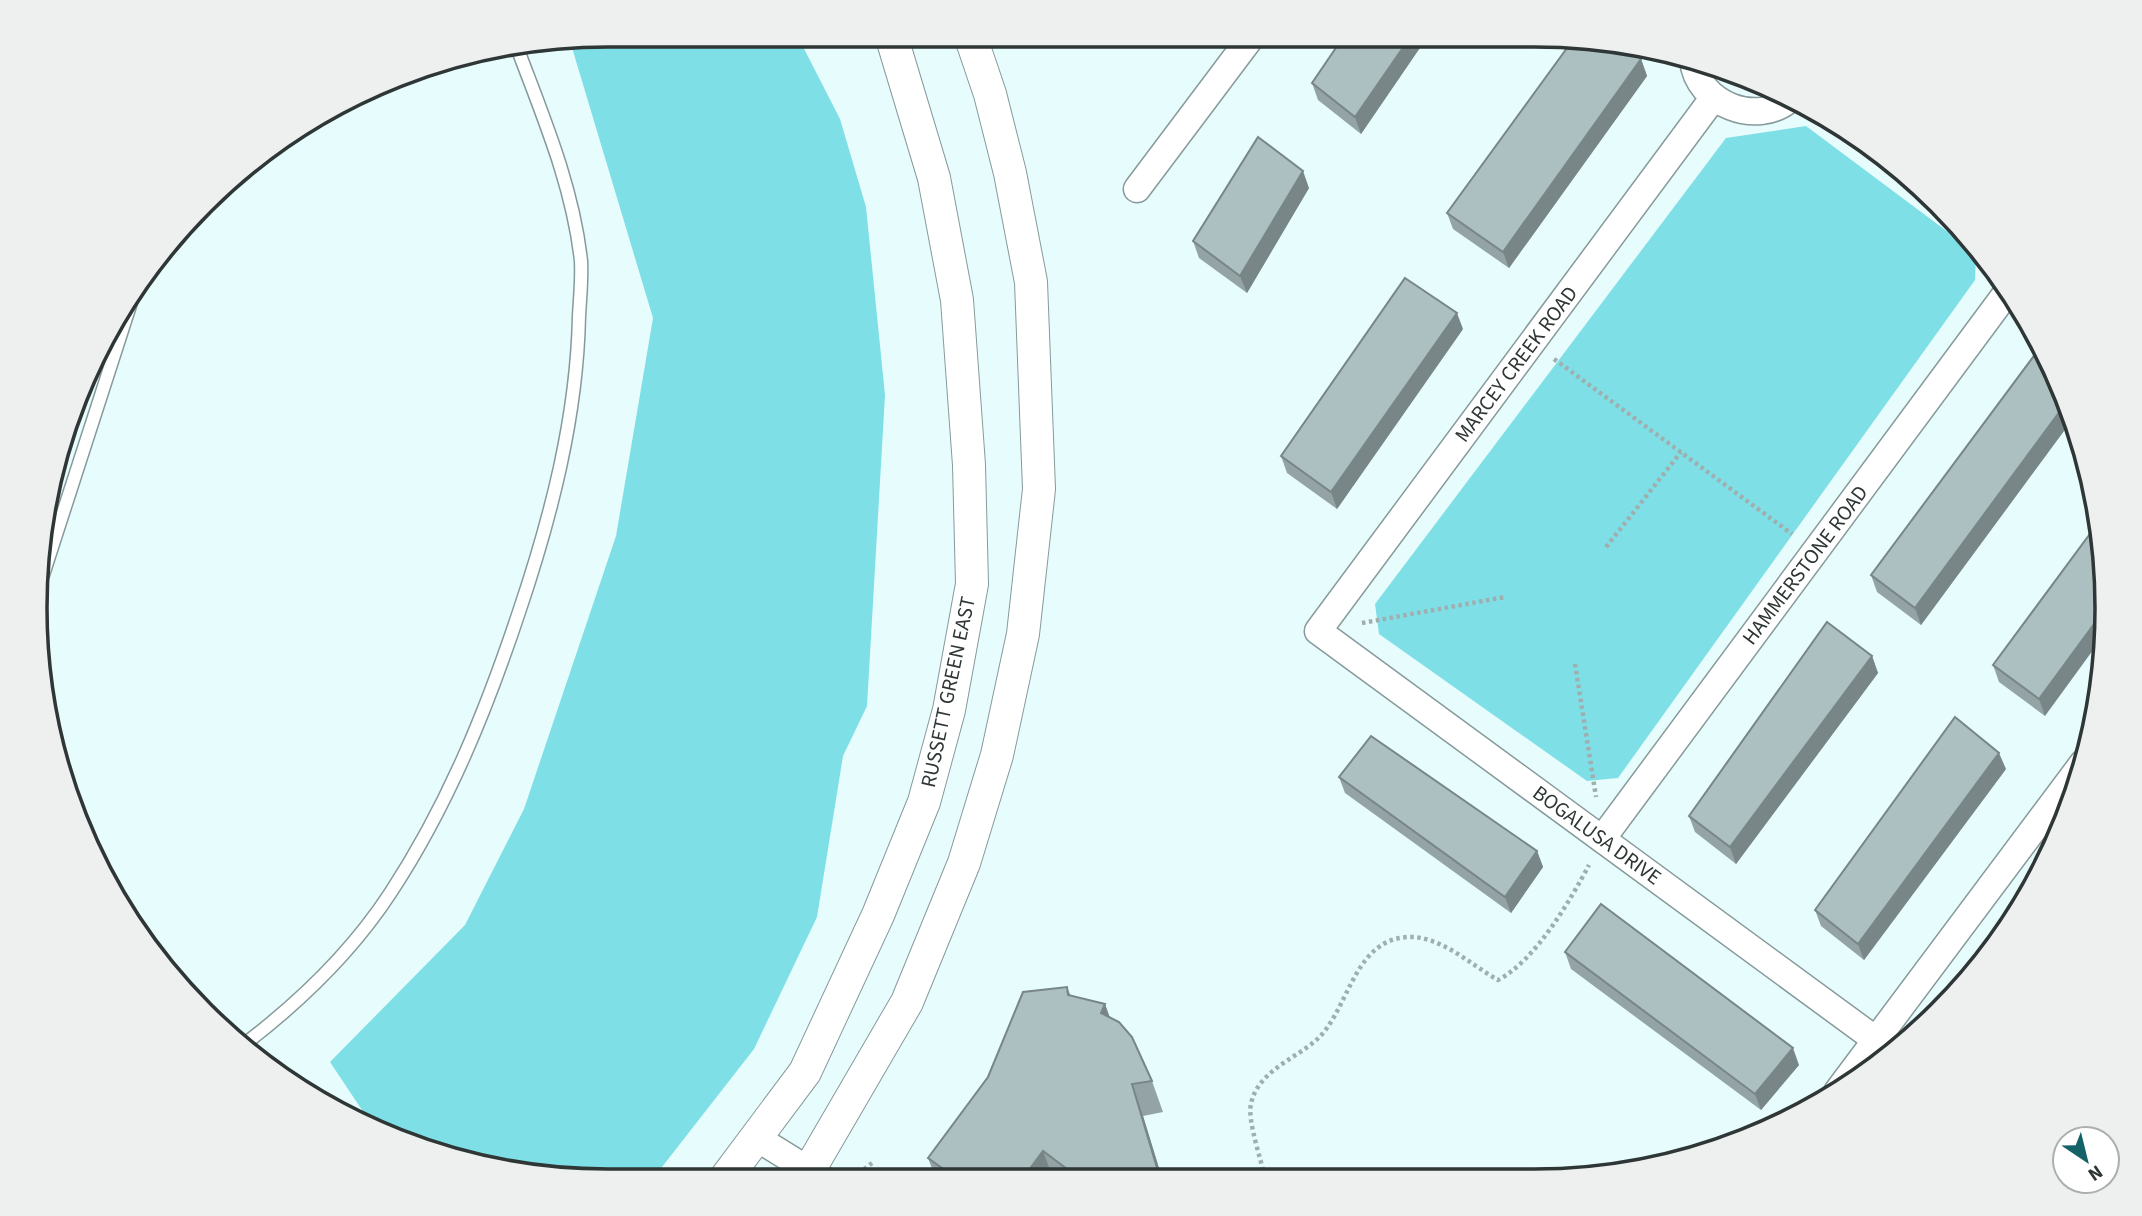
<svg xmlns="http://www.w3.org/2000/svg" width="2142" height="1216" viewBox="0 0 2142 1216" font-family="'Source Sans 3',sans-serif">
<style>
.green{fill:#7fdfe6}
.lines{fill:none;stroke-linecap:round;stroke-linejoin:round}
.service-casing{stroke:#879a9b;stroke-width:15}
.minor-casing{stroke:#879a9b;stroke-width:29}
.tertiary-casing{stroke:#879a9b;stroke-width:34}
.path{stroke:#9fafb0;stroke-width:4.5;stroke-dasharray:3.5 3.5;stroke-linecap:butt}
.service{stroke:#fff;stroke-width:12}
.minor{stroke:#fff;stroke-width:26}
.tertiary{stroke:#fff;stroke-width:32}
.wall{fill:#94a4a6}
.shaded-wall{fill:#788687}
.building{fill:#acbfc1;stroke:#788687;stroke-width:2}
.labels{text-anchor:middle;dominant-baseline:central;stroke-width:6;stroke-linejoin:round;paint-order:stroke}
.street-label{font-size:21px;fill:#2e3636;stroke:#fff}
.rim{fill:none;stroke:#2e3636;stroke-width:3.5}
</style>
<rect width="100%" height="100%" fill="#e7fcfd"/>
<g class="green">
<polygon points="608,35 797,35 840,119 866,207 885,395 867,706 843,756 817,917 754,1049 655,1176 651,1180 571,1180 424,1151 374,1128 330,1062 465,925 524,809 616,536 653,318 570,41"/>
<polygon points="1806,126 1976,253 1975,280 1618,778 1587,781 1379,634 1375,604 1726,138"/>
</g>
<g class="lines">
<g class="service-casing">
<g id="service">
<polyline points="43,575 137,284"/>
<path d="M246 1043C302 1000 352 952 391 892 448 805 486 711 519 612 551 517 577 417 579 316 580 298 582 279 581 261 573 187 544 119 518 50"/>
</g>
</g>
<g class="minor-casing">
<g id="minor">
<path d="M1693 60C1697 104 1758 128 1791 98"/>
<polyline points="1714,97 1318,631 1876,1040"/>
<polyline points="1137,189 1252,36"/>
<polyline points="1602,839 2008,291"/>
<polyline points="1837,1092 2083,763"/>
<polyline points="757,1138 823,1179"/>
</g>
</g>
<g class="tertiary-casing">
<g id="tertiary">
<polyline points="725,1179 805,1072 878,915 924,802 949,710 972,584 969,465 957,300 934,178 891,35"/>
<polyline points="804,1179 907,1002 964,863 997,755 1023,634 1039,489 1031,282 1010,173 990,94 970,35"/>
</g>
</g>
<g class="path">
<polyline points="1554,359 1792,534"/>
<polyline points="1606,547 1681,452"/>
<polyline points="1362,623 1505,597"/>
<polyline points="1575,664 1596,797"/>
<path d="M1265 1177C1261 1160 1247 1119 1251 1104 1257 1073 1292 1060 1314 1042 1349 1014 1351 941 1407 937 1440 935 1471 965 1498 980 1535 961 1570 901 1589 865"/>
<polyline points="853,1178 872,1163"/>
</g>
<use href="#service" class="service"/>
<use href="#minor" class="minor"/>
<use href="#tertiary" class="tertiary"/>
</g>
<g class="wall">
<polygon points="1344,36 1428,36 1361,134 1318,100 1312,83"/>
<polygon points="1641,59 1647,76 1509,268 1453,229 1447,213"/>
<polygon points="1309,188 1247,293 1199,258 1193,241"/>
<polygon points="1463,329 1337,509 1287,473 1281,456"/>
<polygon points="2048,355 2072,420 1921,625 1877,592 1871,575"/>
<polygon points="2098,523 2045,716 1999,682 1993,665"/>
<polygon points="1872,656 1878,673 1736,864 1695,832 1689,816"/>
<polygon points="2006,769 1864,960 1821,926 1815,910"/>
<polygon points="1339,777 1537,851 1543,867 1511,913 1345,793"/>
<polygon points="1565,952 1799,1065 1761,1110 1571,969"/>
<polygon points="1067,987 1071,996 1105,1004 1110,1018 1152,1081 1163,1112 1143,1116 1162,1178 936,1179 928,1158"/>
</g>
<g class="shaded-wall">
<polygon points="1411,36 1428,36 1361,134 1355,117"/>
<polygon points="1641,59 1647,76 1509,268 1503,252"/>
<polygon points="1303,171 1309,188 1247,293 1240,276"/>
<polygon points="1457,313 1463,329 1337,509 1331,492"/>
<polygon points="2066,403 2072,420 1921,625 1915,608"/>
<polygon points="2105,609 2104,635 2045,716 2039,699"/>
<polygon points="1872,656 1878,673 1736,864 1730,847"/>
<polygon points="1999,753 2006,769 1864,960 1858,944"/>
<polygon points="1537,851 1543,867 1511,913 1505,897"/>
<polygon points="1105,1004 1116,1036 1101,1013"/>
<polygon points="1793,1048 1799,1065 1761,1110 1755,1094"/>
<polygon points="1132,1084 1143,1116 1162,1178 1160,1178"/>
<polygon points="1043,1151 1053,1178 1023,1178"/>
</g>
<g class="building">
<polygon points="1344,36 1411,36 1355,117 1312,83"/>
<polygon points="1575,37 1626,47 1641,59 1503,252 1447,213"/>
<polygon points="1258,137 1303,171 1240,276 1193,241"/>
<polygon points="1405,278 1457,313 1331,492 1281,456"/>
<polygon points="2042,345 2048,355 2066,403 1915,608 1871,575"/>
<polygon points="2098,523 2106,571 2105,609 2039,699 1993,665"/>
<polygon points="1827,622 1872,656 1730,847 1689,816"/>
<polygon points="1955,717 1999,753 1858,944 1815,910"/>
<polygon points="1371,736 1537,851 1505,897 1339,777"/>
<polygon points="1601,904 1793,1048 1755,1094 1565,952"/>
<polygon points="1067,987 1068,995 1105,1004 1101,1013 1119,1022 1132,1037 1152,1081 1132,1084 1160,1178 1079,1178 1043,1151 1023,1178 956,1178 928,1158 988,1077 1023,992"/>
</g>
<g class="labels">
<g class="street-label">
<text transform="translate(1516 364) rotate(-53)">MARCEY CREEK ROAD</text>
<text transform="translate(1805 565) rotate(-53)">HAMMERSTONE ROAD</text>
<text transform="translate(948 692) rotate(-78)">RUSSETT GREEN EAST</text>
<text transform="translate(1597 835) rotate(36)">BOGALUSA DRIVE</text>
</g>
</g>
<path d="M0 0H2142V1216H0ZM608 47H1534A561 561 0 0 1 2095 608V608A561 561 0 0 1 1534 1169H608A561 561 0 0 1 47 608V608A561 561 0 0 1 608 47Z" fill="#eeefef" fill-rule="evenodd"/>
<path class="rim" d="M608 47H1534A561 561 0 0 1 2095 608V608A561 561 0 0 1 1534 1169H608A561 561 0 0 1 47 608V608A561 561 0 0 1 608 47Z"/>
<g transform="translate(2086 1160) rotate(145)"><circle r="33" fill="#ffffff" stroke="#abafaf" stroke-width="2"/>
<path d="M0-5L12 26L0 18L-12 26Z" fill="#126267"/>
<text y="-10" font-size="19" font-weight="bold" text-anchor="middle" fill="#2e3636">N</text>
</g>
</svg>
